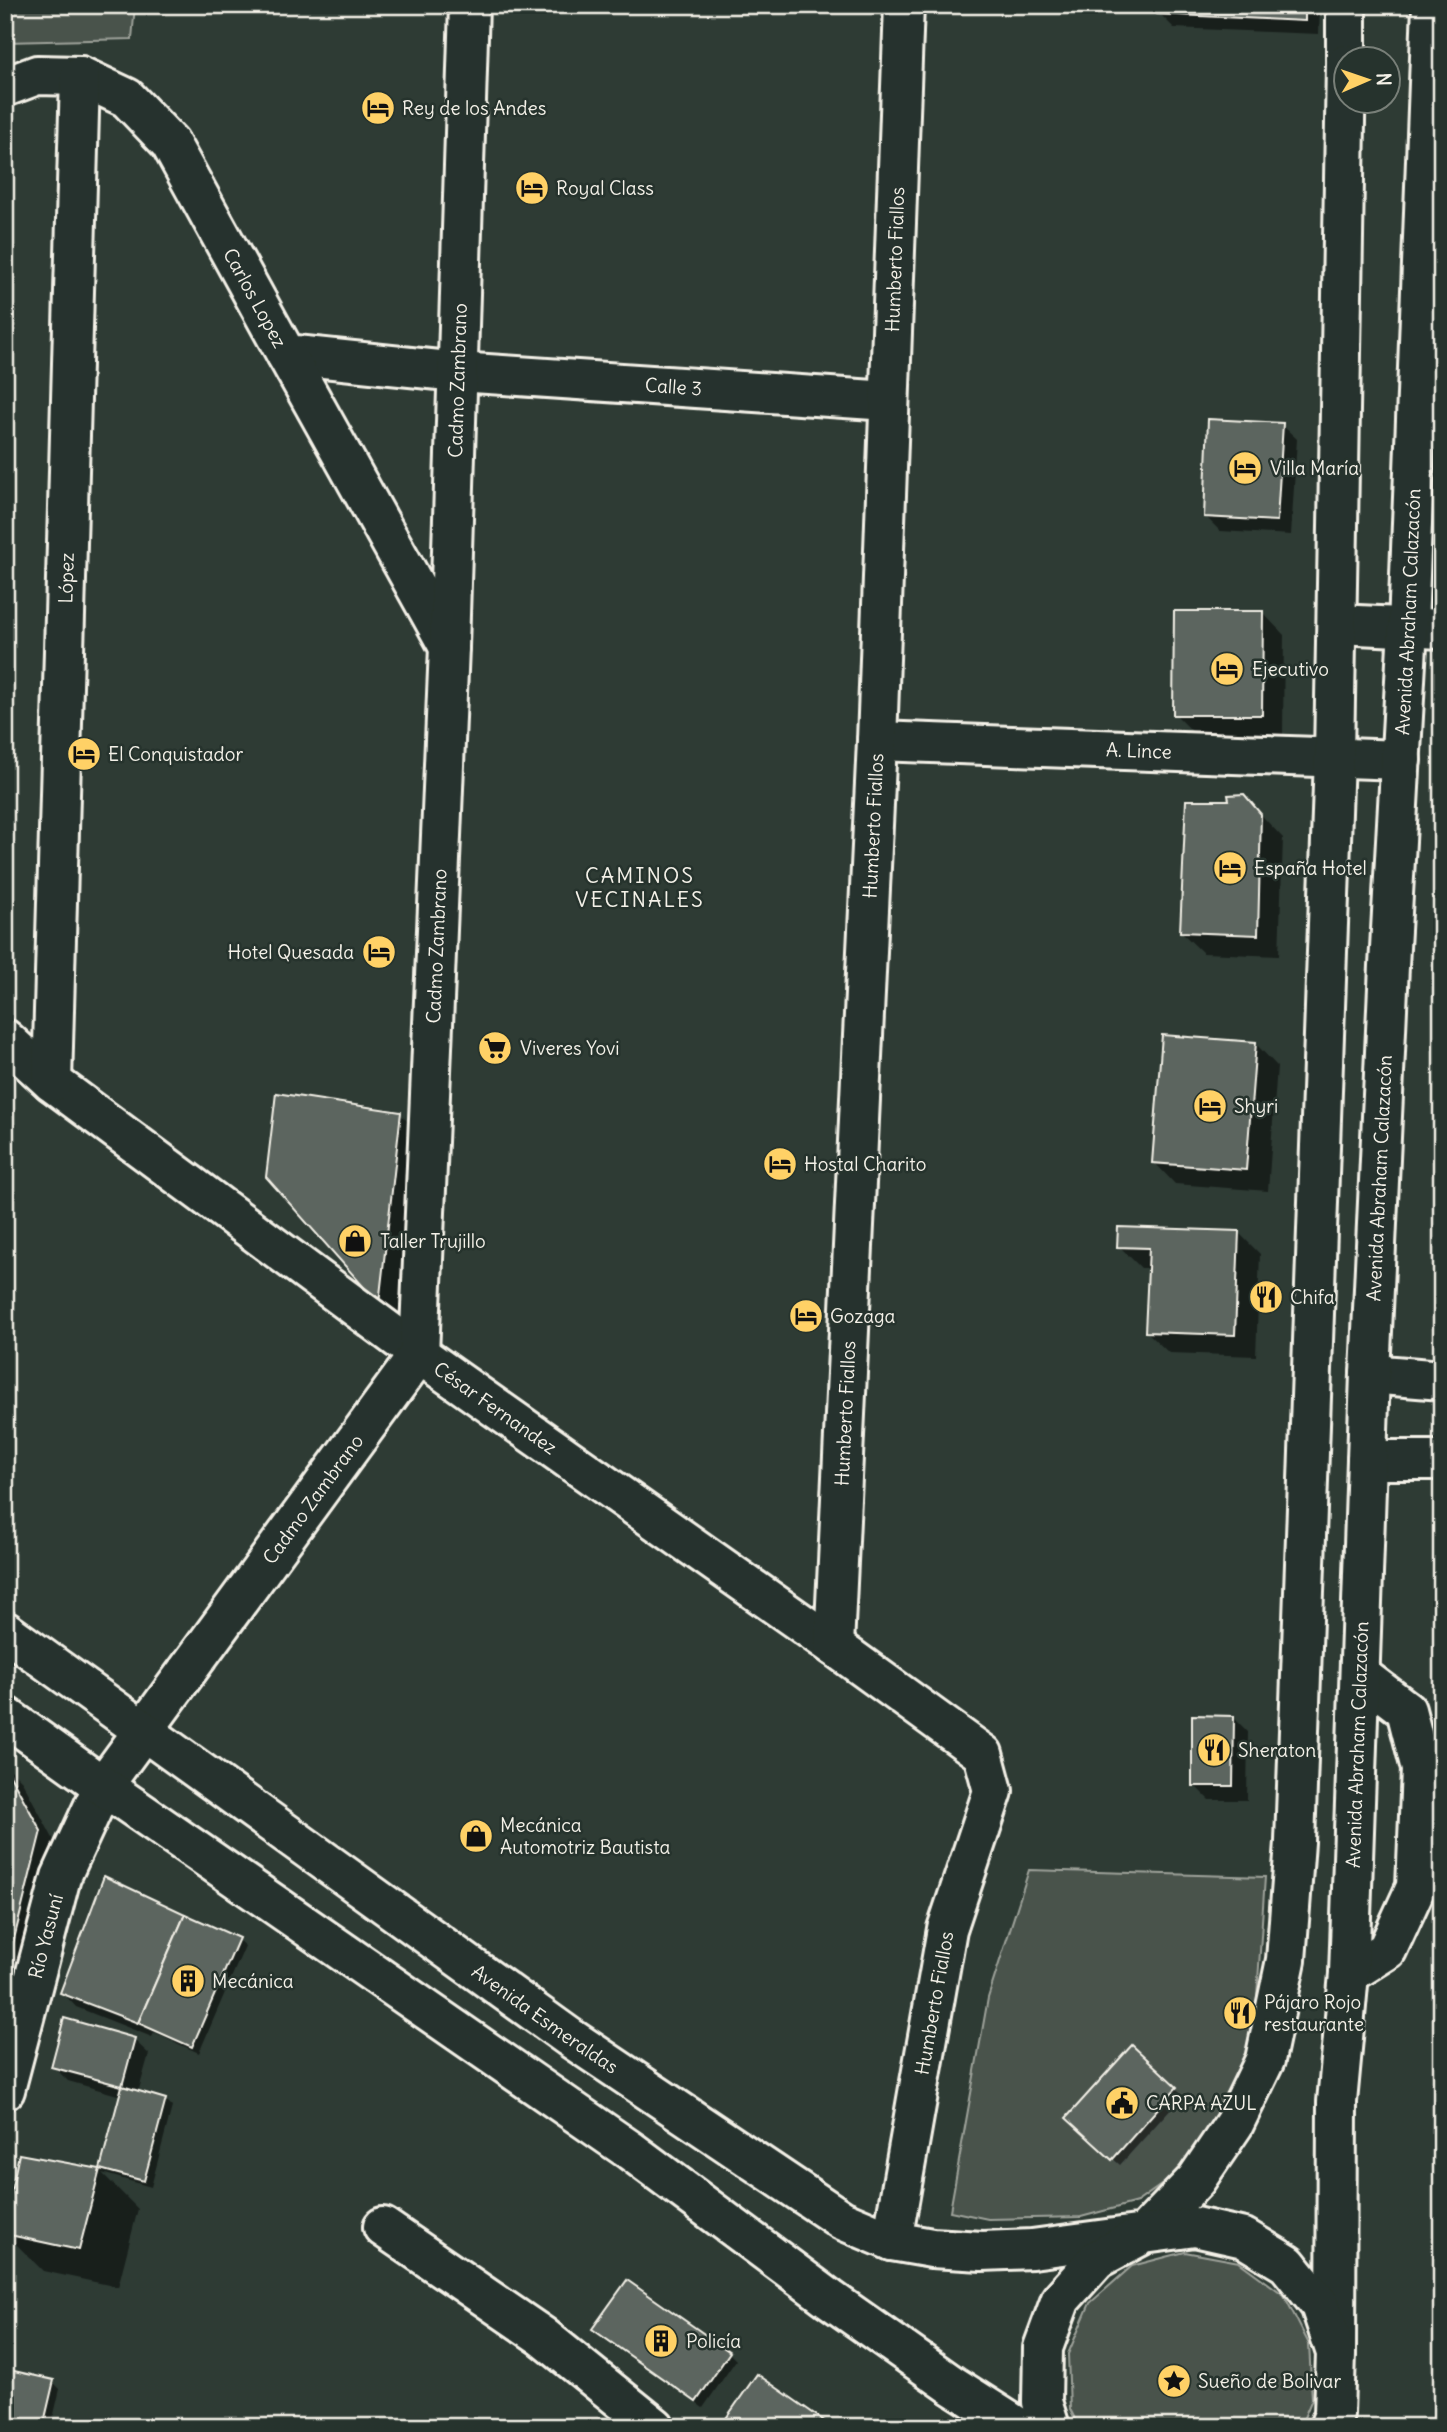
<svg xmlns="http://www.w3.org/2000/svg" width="1447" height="2432" viewBox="0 0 1447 2432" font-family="Delius,sans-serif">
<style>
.green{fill:#48524c;stroke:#9ea29a;stroke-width:2}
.shadow{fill:#0007}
.building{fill:#5c655e;stroke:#f4f1e8;stroke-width:2}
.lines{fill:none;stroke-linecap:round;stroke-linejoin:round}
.minor-casing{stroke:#f4f1e8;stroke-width:44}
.major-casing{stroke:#f4f1e8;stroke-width:44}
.minor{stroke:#26332d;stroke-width:38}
.major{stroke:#26332d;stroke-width:38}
.labels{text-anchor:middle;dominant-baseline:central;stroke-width:5;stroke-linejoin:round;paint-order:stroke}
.poi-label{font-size:19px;fill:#f4f1e8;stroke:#26332d;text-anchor:start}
.street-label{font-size:19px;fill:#f4f1e8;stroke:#26332d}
.neighbourhood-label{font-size:21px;letter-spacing:2px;fill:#f4f1e8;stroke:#26332d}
</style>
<rect width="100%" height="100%" fill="#2e3b34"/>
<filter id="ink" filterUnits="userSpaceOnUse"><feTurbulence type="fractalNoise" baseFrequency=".0143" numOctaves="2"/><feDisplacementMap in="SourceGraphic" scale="14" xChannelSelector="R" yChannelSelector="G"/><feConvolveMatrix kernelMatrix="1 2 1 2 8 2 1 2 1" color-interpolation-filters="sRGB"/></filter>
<g filter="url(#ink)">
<g class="green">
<polygon points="5,5 135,5 132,39 5,42"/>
<polygon points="1029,1870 1265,1877 1254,2040 1223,2106 1178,2173 1137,2202 1081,2217 988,2219 950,2211 988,1998"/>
<polygon points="1185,2252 1239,2262 1284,2295 1309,2344 1312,2399 1300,2427 1079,2427 1070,2409 1068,2354 1090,2303 1132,2266"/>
</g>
<g class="shadow">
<polygon points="1159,5 1320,5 1319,34 1174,28 1159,13"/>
<polygon points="1282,425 1297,439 1291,535 1220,531 1205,516"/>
<polygon points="1263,613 1284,635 1283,736 1197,736 1175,714"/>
<polygon points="1243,796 1283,838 1279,956 1203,953 1181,932 1231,802"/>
<polygon points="1256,1044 1277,1066 1268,1191 1175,1184 1154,1162"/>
<polygon points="400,1114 422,1136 401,1323 267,1177"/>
<polygon points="1238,1232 1260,1254 1256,1356 1169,1353 1147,1332 1150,1268 1141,1268 1119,1246"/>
<polygon points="1233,1717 1248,1732 1247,1800 1209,1800 1194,1785"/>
<polygon points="5,1764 22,1781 62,1855 5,2049"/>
<polygon points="238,1940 245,1946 199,2053 154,2033 152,2037 76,2007 62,1992"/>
<polygon points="134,2040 149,2054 138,2093 165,2100 172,2107 151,2187 102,2173 138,2209 118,2287 43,2271 5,2233 20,2156 101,2171 121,2096 68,2081 53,2066"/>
<polygon points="1176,2088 1183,2095 1120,2165 1075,2125"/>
<polygon points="594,2329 729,2353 736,2360 703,2408"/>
<polygon points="53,2382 60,2389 51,2427 5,2427"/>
</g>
<g class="building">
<polygon points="1157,5 1305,5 1305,21 1157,14"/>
<polygon points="1208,419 1283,423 1277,521 1204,517"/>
<polygon points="1174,611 1263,611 1262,715 1173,715"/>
<polygon points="1244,794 1261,814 1258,935 1180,932 1186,800 1229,800 1228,795"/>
<polygon points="1162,1035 1256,1042 1246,1170 1152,1163"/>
<polygon points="276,1093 401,1112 379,1304 266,1177"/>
<polygon points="1118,1227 1239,1231 1235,1335 1145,1332 1149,1248 1117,1247"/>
<polygon points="1192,1715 1234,1716 1233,1786 1192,1786"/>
<polygon points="5,1766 41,1831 5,1975"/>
<polygon points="104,1876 185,1914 138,2023 60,1993"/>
<polygon points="185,1914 239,1938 192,2047 138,2023"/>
<polygon points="64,2018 135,2038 122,2086 51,2067"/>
<polygon points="1132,2045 1177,2087 1112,2160 1066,2118"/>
<polygon points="122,2086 166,2099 144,2181 100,2169"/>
<polygon points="19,2154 100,2169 79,2250 5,2234 5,2220"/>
<polygon points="627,2280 730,2352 696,2402 592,2329"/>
<polygon points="5,2369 54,2380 43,2427 5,2427"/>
<polygon points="757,2374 833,2427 720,2427"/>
</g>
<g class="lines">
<g class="minor-casing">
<g id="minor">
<path id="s1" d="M5 87 37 75 80 76 127 98 170 143 286 354 458 372 889 401"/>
<polyline points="286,354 449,647"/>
<polyline points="1337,624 1442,629"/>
<path id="s2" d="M877 741 1401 760"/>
<path id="s3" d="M5 1039 52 1082 419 1354 834 1646 983 1754 993 1791 947 1929 892 2241"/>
<path id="s4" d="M52 1082 80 76"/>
<polyline points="1370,1374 1442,1380"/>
<polyline points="1367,1460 1442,1460"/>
<path id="s5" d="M834 1646 877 741 904 5"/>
<polyline points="1349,1974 1387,1950 1416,1887 1421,1769 1406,1710 1360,1675"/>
<path id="s6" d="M5 2090 61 1877 103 1786 419 1354 449 647 469 5"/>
<polyline points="383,2227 542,2336 655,2427"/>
</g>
</g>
<g class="major-casing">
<g id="major">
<polyline points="1346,60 1346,5"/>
<path id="s7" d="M5 1631 569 2037 842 2220 892 2241 932 2248 982 2251 1032 2249 1144 2234 1196 2180 1234 2124 1265 2060 1286 1960 1295 1842 1334 757 1346 64"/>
<polyline points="5,1716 103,1786 631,2151 830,2299 952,2385 1018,2427"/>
<path id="s8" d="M1336 2353 1337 2102 1349 1974 1370 1374 1389 966 1408 627 1432 5"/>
<polyline points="1050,2427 1042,2402 1043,2348 1061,2299 1097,2259 1144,2234 1195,2227 1244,2238 1287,2264 1320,2305 1336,2353 1334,2414 1329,2427"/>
</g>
</g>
<use href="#minor" class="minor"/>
<use href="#major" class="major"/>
</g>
</g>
<defs>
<g id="hotel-disc" transform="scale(1.75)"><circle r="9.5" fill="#ffd166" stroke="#26332d"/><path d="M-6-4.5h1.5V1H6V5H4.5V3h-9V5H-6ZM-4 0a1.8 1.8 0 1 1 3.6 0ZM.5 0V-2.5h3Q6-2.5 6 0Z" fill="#111"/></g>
<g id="supermarket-disc" transform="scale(1.75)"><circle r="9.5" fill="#ffd166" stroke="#26332d"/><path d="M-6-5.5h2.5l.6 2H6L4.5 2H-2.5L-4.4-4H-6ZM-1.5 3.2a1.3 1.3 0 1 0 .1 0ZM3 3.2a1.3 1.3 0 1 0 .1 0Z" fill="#111"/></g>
<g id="shop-disc" transform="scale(1.75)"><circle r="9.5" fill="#ffd166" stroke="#26332d"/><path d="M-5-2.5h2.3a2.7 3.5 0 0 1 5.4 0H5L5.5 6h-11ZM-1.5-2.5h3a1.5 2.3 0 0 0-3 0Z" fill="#111"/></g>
<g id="restaurant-disc" transform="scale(1.75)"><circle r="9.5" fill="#ffd166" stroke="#26332d"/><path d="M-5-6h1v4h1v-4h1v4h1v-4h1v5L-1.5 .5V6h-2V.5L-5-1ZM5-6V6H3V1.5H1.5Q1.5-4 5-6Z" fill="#111"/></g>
<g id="building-disc" transform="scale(1.75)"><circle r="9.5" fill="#ffd166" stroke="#26332d"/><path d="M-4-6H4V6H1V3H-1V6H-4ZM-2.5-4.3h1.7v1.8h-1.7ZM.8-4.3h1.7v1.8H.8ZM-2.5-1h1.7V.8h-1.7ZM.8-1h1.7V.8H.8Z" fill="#111"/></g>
<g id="civic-disc" transform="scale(1.75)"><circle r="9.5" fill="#ffd166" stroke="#26332d"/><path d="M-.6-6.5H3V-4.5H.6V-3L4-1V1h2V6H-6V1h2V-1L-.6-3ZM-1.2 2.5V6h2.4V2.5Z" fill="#111"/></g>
<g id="sight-disc" transform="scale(1.75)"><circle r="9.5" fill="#ffd166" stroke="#26332d"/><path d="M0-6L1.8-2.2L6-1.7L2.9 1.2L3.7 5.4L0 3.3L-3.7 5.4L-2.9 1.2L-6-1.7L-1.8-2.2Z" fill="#111"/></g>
</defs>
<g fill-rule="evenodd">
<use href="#hotel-disc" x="378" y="108"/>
<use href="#hotel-disc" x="532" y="188"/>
<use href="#hotel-disc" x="1245" y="468"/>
<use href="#hotel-disc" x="1227" y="669"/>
<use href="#hotel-disc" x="84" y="754"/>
<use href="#hotel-disc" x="1230" y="868"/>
<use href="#hotel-disc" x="379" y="952"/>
<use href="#supermarket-disc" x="495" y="1048"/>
<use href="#hotel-disc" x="1210" y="1106"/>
<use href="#hotel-disc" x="780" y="1164"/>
<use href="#shop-disc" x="355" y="1241"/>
<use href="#restaurant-disc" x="1266" y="1297"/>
<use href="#hotel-disc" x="806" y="1316"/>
<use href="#restaurant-disc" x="1214" y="1750"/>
<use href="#shop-disc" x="476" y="1836"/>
<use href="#building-disc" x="188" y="1981"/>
<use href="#restaurant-disc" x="1240" y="2013"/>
<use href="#civic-disc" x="1122" y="2103"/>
<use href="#building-disc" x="661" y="2341"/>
<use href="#sight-disc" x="1174" y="2381"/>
</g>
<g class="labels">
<g class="poi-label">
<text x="402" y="108">Rey de los Andes</text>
<text x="556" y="188">Royal Class</text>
<text x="1270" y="468">Villa María</text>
<text x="1252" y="669">Ejecutivo</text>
<text x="108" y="754">El Conquistador</text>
<text x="1254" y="868">España Hotel</text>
<text x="354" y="952" text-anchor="end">Hotel Quesada</text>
<text x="520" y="1048">Viveres Yovi</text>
<text x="1234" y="1106">Shyri</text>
<text x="804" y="1164">Hostal Charito</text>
<text x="380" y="1241">Taller Trujillo</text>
<text x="1290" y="1297">Chifa</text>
<text x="830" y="1316">Gozaga</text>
<text x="1238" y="1750">Sheraton</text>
<text x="500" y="1825">Mecánica<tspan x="500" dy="22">Automotriz Bautista</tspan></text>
<text x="212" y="1981">Mecánica</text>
<text x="1264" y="2002">Pájaro Rojo<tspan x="1264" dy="22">restaurante</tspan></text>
<text x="1146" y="2103">CARPA AZUL</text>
<text x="686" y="2341">Policía</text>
<text x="1198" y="2381">Sueño de Bolivar</text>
</g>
<g class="street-label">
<text stroke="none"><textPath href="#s5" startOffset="1388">Humberto Fiallos</textPath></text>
<text stroke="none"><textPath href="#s1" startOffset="368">Carlos Lopez</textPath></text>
<text stroke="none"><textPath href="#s6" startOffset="1830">Cadmo Zambrano</textPath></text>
<text stroke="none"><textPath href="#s1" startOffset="821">Calle 3</textPath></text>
<text stroke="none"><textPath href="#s4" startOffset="504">López</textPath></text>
<text stroke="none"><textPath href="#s8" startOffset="1743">Avenida Abraham Calazacón</textPath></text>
<text stroke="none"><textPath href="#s2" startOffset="262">A. Lince</textPath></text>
<text stroke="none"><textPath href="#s5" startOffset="821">Humberto Fiallos</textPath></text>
<text stroke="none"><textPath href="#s6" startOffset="1264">Cadmo Zambrano</textPath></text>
<text stroke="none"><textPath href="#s8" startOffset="1176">Avenida Abraham Calazacón</textPath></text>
<text stroke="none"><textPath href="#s3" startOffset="614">César Fernandez</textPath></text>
<text stroke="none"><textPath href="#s5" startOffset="233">Humberto Fiallos</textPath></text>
<text stroke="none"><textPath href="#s6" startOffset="676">Cadmo Zambrano</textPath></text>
<text stroke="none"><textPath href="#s8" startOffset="609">Avenida Abraham Calazacón</textPath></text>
<text stroke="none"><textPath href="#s6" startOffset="159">Río Yasuní</textPath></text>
<text transform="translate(934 2003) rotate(-80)">Humberto Fiallos</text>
<text stroke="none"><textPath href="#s7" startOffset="665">Avenida Esmeraldas</textPath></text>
</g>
<g class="neighbourhood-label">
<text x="640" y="875">CAMINOS<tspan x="640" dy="24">VECINALES</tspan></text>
</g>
</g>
<rect width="1447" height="2432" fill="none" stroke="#26332d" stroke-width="28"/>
<rect x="14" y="14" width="1419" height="2404" fill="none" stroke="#f4f1e8" stroke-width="2.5" filter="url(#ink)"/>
<g transform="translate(1367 80) rotate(88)"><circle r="33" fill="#26332d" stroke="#787f78" stroke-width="2"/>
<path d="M0-5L12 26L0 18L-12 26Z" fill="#ffd166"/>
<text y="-10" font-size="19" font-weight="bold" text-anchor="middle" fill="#f4f1e8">N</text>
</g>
</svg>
